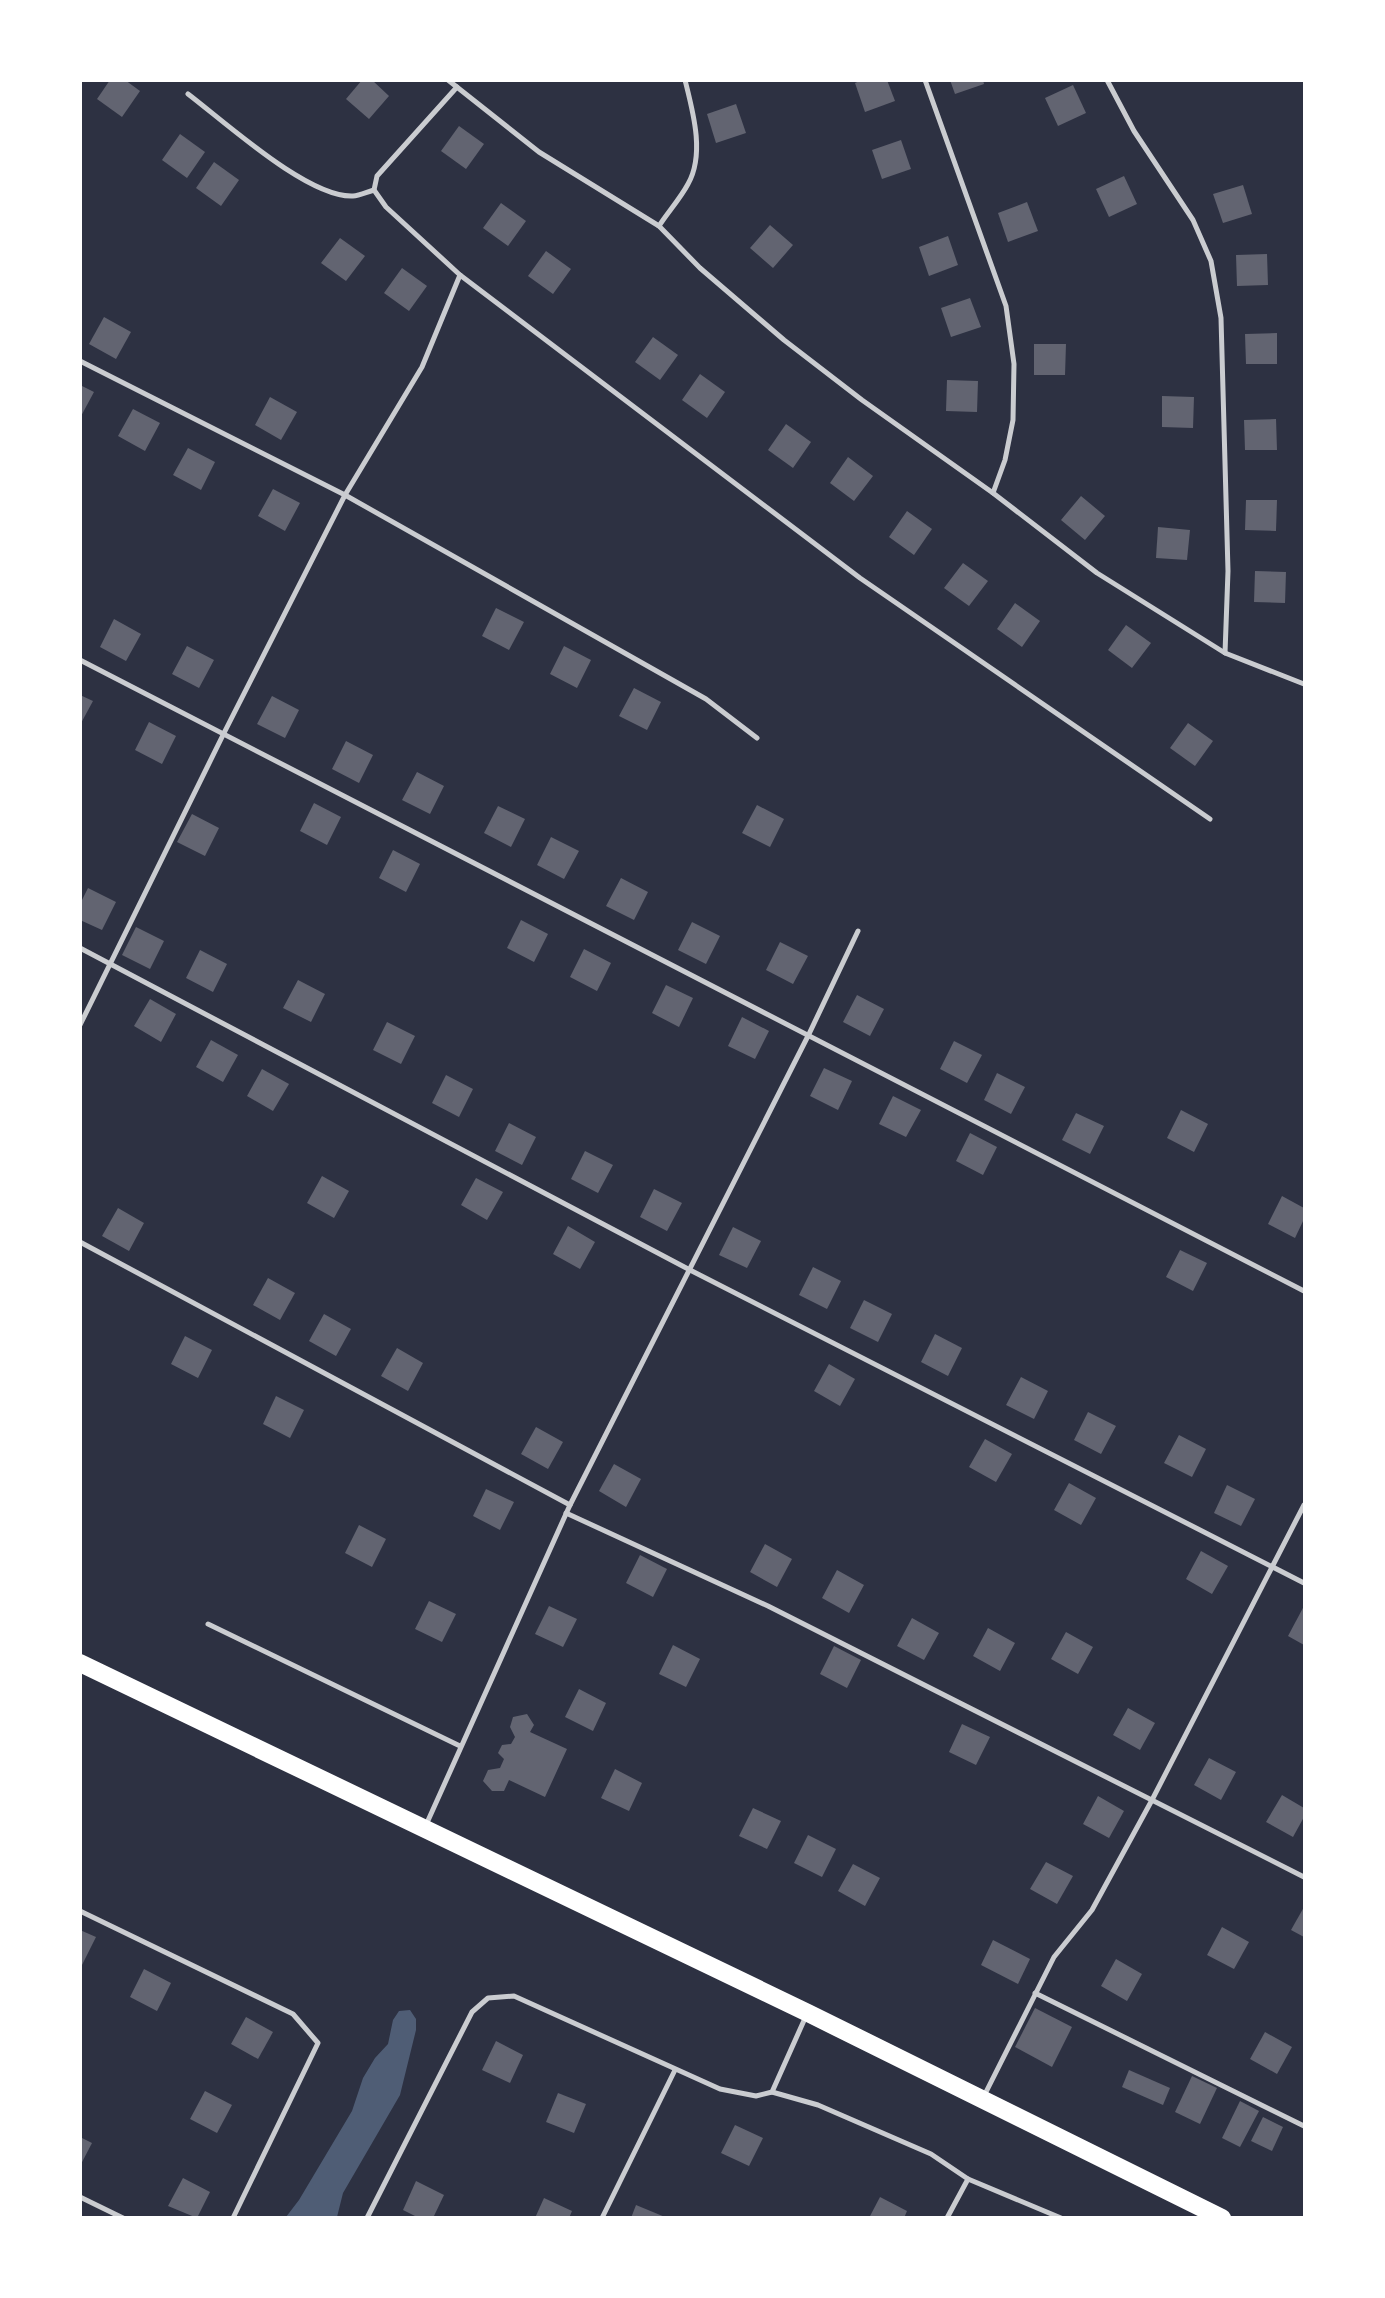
<svg xmlns="http://www.w3.org/2000/svg" width="1385" height="2298" viewBox="0 0 1385 2298" font-family="Rubik,sans-serif">
<style>
.water{fill:#4f5d75}
.building{fill:#626471}
.lines{fill:none;stroke-linecap:round;stroke-linejoin:round}
.service{stroke:#caccd0;stroke-width:5}
.primary{stroke:#fff;stroke-width:18}
</style>
<rect width="100%" height="100%" fill="#2d3142"/>
<polygon class="water" points="410,2010 416,2019 416,2030 400,2095 343,2193 337,2217 286,2217 299,2200 352,2111 363,2078 375,2058 388,2044 393,2020 399,2011"/>
<g class="building">
<polygon points="110,80 125,80 140,91 122,117 97,99"/>
<polygon points="362,80 372,80 389,96 369,119 346,99"/>
<polygon points="862,80 887,80 895,101 865,112 855,83"/>
<polygon points="950,80 983,80 984,84 955,94"/>
<polygon points="1073,85 1086,113 1058,126 1045,98"/>
<polygon points="736,104 746,133 716,143 707,114"/>
<polygon points="459,126 484,144 466,169 441,151"/>
<polygon points="180,134 205,152 187,178 162,160"/>
<polygon points="901,140 911,169 882,179 872,150"/>
<polygon points="214,162 239,180 221,206 196,188"/>
<polygon points="1124,176 1137,204 1109,217 1096,189"/>
<polygon points="1243,185 1252,214 1223,223 1213,194"/>
<polygon points="1027,202 1038,231 1008,242 998,213"/>
<polygon points="501,203 526,221 508,246 483,228"/>
<polygon points="770,225 793,245 773,268 750,248"/>
<polygon points="948,236 958,265 929,276 919,247"/>
<polygon points="340,238 365,256 346,281 321,263"/>
<polygon points="546,251 571,269 553,294 528,276"/>
<polygon points="1267,254 1268,285 1237,286 1236,255"/>
<polygon points="402,268 427,286 409,311 384,293"/>
<polygon points="970,298 981,327 951,337 941,308"/>
<polygon points="104,317 131,332 116,359 89,344"/>
<polygon points="1277,333 1277,364 1246,364 1245,334"/>
<polygon points="653,337 678,355 660,380 635,362"/>
<polygon points="1034,344 1066,344 1065,375 1034,375"/>
<polygon points="700,374 725,392 707,418 682,400"/>
<polygon points="947,380 978,381 977,412 946,411"/>
<polygon points="80,385 94,392 80,418"/>
<polygon points="1162,396 1194,397 1193,428 1162,427"/>
<polygon points="270,397 297,412 281,440 255,425"/>
<polygon points="133,409 160,423 145,451 118,436"/>
<polygon points="1276,419 1277,450 1245,450 1244,420"/>
<polygon points="786,424 811,442 793,468 768,450"/>
<polygon points="188,448 215,462 201,490 173,475"/>
<polygon points="848,457 873,476 854,501 830,483"/>
<polygon points="273,489 300,503 285,531 258,516"/>
<polygon points="1081,496 1105,516 1085,540 1061,520"/>
<polygon points="1246,500 1277,500 1276,531 1245,530"/>
<polygon points="907,511 932,529 914,555 889,537"/>
<polygon points="1158,527 1190,530 1187,560 1156,558"/>
<polygon points="963,563 988,581 969,606 944,588"/>
<polygon points="1255,571 1286,572 1285,603 1254,602"/>
<polygon points="1015,603 1040,621 1022,647 997,629"/>
<polygon points="496,608 524,622 509,650 482,636"/>
<polygon points="114,619 141,634 126,661 100,647"/>
<polygon points="1126,625 1151,643 1132,668 1108,650"/>
<polygon points="187,646 214,660 199,688 172,674"/>
<polygon points="564,646 591,660 577,688 550,674"/>
<polygon points="634,688 661,702 647,730 619,716"/>
<polygon points="80,695 93,701 80,725"/>
<polygon points="272,696 299,710 285,738 257,724"/>
<polygon points="149,722 176,736 162,764 135,750"/>
<polygon points="1188,723 1213,741 1195,766 1170,748"/>
<polygon points="346,741 373,755 359,783 332,769"/>
<polygon points="417,772 444,786 430,814 402,800"/>
<polygon points="314,803 341,817 327,845 300,831"/>
<polygon points="757,805 784,819 770,847 742,833"/>
<polygon points="498,806 525,819 511,847 484,833"/>
<polygon points="192,814 219,828 205,856 177,842"/>
<polygon points="551,837 579,851 564,879 537,865"/>
<polygon points="393,850 420,864 406,892 379,878"/>
<polygon points="621,878 648,892 634,920 606,906"/>
<polygon points="88,888 116,902 102,930 80,920 80,904"/>
<polygon points="521,920 548,934 534,962 507,948"/>
<polygon points="692,922 720,936 706,964 678,950"/>
<polygon points="136,927 164,941 150,969 122,955"/>
<polygon points="780,942 808,956 793,984 766,970"/>
<polygon points="584,949 611,963 597,991 570,977"/>
<polygon points="200,950 227,964 213,992 186,978"/>
<polygon points="298,980 325,994 311,1022 283,1008"/>
<polygon points="666,985 693,998 679,1027 652,1013"/>
<polygon points="857,995 884,1009 870,1036 843,1022"/>
<polygon points="150,999 176,1014 161,1042 134,1026"/>
<polygon points="742,1017 769,1031 755,1059 728,1046"/>
<polygon points="387,1022 415,1036 401,1064 373,1050"/>
<polygon points="211,1040 238,1055 223,1082 196,1067"/>
<polygon points="954,1041 982,1055 967,1083 940,1069"/>
<polygon points="824,1068 852,1081 838,1110 810,1096"/>
<polygon points="262,1069 289,1084 273,1111 247,1096"/>
<polygon points="997,1073 1025,1087 1011,1114 984,1100"/>
<polygon points="446,1075 473,1089 459,1117 432,1103"/>
<polygon points="893,1096 921,1110 906,1137 879,1124"/>
<polygon points="1181,1110 1208,1124 1194,1152 1167,1138"/>
<polygon points="1076,1113 1104,1126 1090,1154 1062,1140"/>
<polygon points="509,1123 536,1137 522,1165 495,1151"/>
<polygon points="970,1133 997,1147 983,1175 956,1161"/>
<polygon points="585,1151 613,1165 598,1193 571,1179"/>
<polygon points="322,1176 349,1191 334,1218 307,1203"/>
<polygon points="476,1178 503,1192 487,1220 461,1205"/>
<polygon points="654,1189 682,1203 667,1231 640,1217"/>
<polygon points="1282,1196 1304,1208 1304,1219 1295,1238 1268,1224"/>
<polygon points="118,1208 144,1223 129,1251 102,1236"/>
<polygon points="568,1226 595,1242 580,1269 553,1254"/>
<polygon points="733,1227 761,1241 747,1268 719,1255"/>
<polygon points="1180,1250 1207,1263 1193,1291 1166,1277"/>
<polygon points="813,1267 841,1281 827,1309 799,1295"/>
<polygon points="268,1278 295,1293 280,1320 253,1305"/>
<polygon points="864,1300 892,1314 878,1342 850,1328"/>
<polygon points="324,1314 351,1329 336,1356 309,1341"/>
<polygon points="935,1334 962,1348 948,1376 921,1362"/>
<polygon points="185,1336 212,1350 198,1378 171,1364"/>
<polygon points="397,1348 423,1363 408,1391 381,1376"/>
<polygon points="829,1364 855,1379 840,1406 814,1391"/>
<polygon points="1021,1377 1048,1391 1034,1419 1006,1405"/>
<polygon points="276,1396 304,1410 290,1438 263,1424"/>
<polygon points="1088,1412 1116,1426 1101,1454 1074,1440"/>
<polygon points="536,1427 563,1442 548,1469 521,1454"/>
<polygon points="1179,1435 1206,1449 1192,1477 1164,1463"/>
<polygon points="985,1439 1012,1454 996,1482 969,1467"/>
<polygon points="614,1464 641,1479 626,1507 599,1491"/>
<polygon points="1069,1483 1096,1498 1081,1525 1054,1510"/>
<polygon points="1227,1485 1255,1499 1241,1526 1214,1513"/>
<polygon points="486,1489 514,1502 500,1530 473,1516"/>
<polygon points="359,1525 386,1539 372,1567 345,1553"/>
<polygon points="765,1544 792,1559 777,1587 750,1572"/>
<polygon points="1201,1551 1228,1566 1212,1594 1186,1579"/>
<polygon points="640,1555 667,1569 653,1597 626,1583"/>
<polygon points="837,1570 864,1585 849,1613 822,1598"/>
<polygon points="429,1601 456,1614 442,1642 415,1629"/>
<polygon points="549,1606 577,1619 563,1647 535,1634"/>
<polygon points="1304,1606 1304,1645 1288,1636"/>
<polygon points="912,1618 939,1633 924,1660 897,1646"/>
<polygon points="988,1628 1015,1643 1000,1671 973,1656"/>
<polygon points="1066,1632 1093,1647 1078,1674 1051,1659"/>
<polygon points="673,1645 700,1659 686,1687 659,1674"/>
<polygon points="834,1646 861,1660 847,1688 820,1674"/>
<polygon points="579,1689 606,1703 593,1731 565,1717"/>
<polygon points="1128,1708 1155,1723 1140,1750 1113,1735"/>
<polygon points="527,1714 534,1725 530,1732 567,1749 545,1797 509,1780 504,1791 492,1791 483,1781 488,1770 500,1768 504,1759 498,1753 502,1745 511,1744 515,1737 510,1727 513,1717"/>
<polygon points="962,1724 990,1737 976,1765 949,1752"/>
<polygon points="1209,1758 1236,1772 1221,1800 1194,1785"/>
<polygon points="615,1769 642,1783 629,1811 601,1798"/>
<polygon points="1282,1795 1304,1808 1304,1817 1293,1837 1266,1822"/>
<polygon points="1098,1796 1124,1811 1109,1838 1083,1824"/>
<polygon points="753,1808 781,1821 767,1849 739,1836"/>
<polygon points="808,1835 836,1849 822,1877 794,1863"/>
<polygon points="1046,1862 1073,1876 1057,1904 1030,1889"/>
<polygon points="853,1864 880,1878 865,1906 838,1891"/>
<polygon points="1304,1907 1304,1937 1291,1930"/>
<polygon points="1222,1927 1249,1942 1234,1969 1207,1955"/>
<polygon points="80,1930 96,1937 80,1969"/>
<polygon points="993,1940 1030,1959 1018,1984 981,1965"/>
<polygon points="1116,1959 1142,1974 1127,2001 1101,1986"/>
<polygon points="144,1969 171,1983 157,2011 130,1997"/>
<polygon points="1035,2008 1072,2027 1052,2067 1015,2047"/>
<polygon points="246,2017 273,2032 258,2059 231,2044"/>
<polygon points="1265,2032 1292,2047 1277,2074 1250,2059"/>
<polygon points="496,2041 523,2055 510,2083 482,2070"/>
<polygon points="1129,2070 1170,2088 1163,2105 1122,2087"/>
<polygon points="1192,2076 1217,2088 1200,2124 1175,2112"/>
<polygon points="205,2091 232,2105 217,2133 190,2119"/>
<polygon points="558,2093 586,2104 574,2133 546,2122"/>
<polygon points="1240,2101 1259,2111 1240,2147 1222,2138"/>
<polygon points="1263,2117 1283,2127 1272,2151 1251,2141"/>
<polygon points="735,2125 763,2138 749,2166 721,2153"/>
<polygon points="80,2137 92,2143 80,2166"/>
<polygon points="183,2178 210,2192 197,2218 168,2206"/>
<polygon points="416,2181 444,2195 433,2218 419,2218 403,2210"/>
<polygon points="880,2197 907,2211 904,2218 869,2218"/>
<polygon points="544,2198 572,2211 569,2218 535,2218"/>
<polygon points="636,2205 665,2217 665,2218 631,2218"/>
</g>
<g class="lines">
<g class="service">
<polyline points="448,80 539,152 659,226 700,268 784,340 862,400 993,493 1097,573 1225,653 1304,684"/>
<polyline points="925,80 1006,306 1014,364 1013,420 1005,460 993,493"/>
<polyline points="1107,80 1134,131 1193,220 1211,261 1221,318 1228,571 1225,653"/>
<polyline points="457,87 377,176 374,190 386,207 460,275 860,578 1210,819"/>
<path d="M188 94C225 122 308 198 353 196 359 196 367 192 374 190"/>
<path d="M659 226C668 212 680 199 688 184 705 154 693 112 685 80"/>
<polyline points="80,361 345,495 706,699 757,738"/>
<polyline points="80,660 1304,1291"/>
<polyline points="80,948 690,1270 1304,1583"/>
<polyline points="80,1025 224,733 345,495 422,367 460,275"/>
<polyline points="80,1242 570,1505"/>
<polyline points="566,1513 768,1606 1304,1877"/>
<polyline points="208,1624 460,1746"/>
<polyline points="426,1825 570,1505 809,1034 858,931"/>
<polyline points="80,1911 293,2014 318,2043 233,2218"/>
<polyline points="1035,1993 1304,2126"/>
<polyline points="772,2092 818,2105 931,2154 968,2179 1061,2218"/>
<polyline points="983,2098 1054,1957 1092,1910 1152,1800 1304,1505"/>
<polyline points="80,2197 123,2218"/>
<polyline points="367,2218 472,2012 488,1998 514,1996 720,2089 756,2096 772,2092 806,2016"/>
<polyline points="602,2218 675,2070"/>
<polyline points="947,2218 968,2179"/>
</g>
<polyline class="primary" points="80,1663 808,2013 1222,2218"/>
</g>
<rect width="1385" height="2298" fill="none" stroke="#ffffff" stroke-width="164"/>
</svg>
